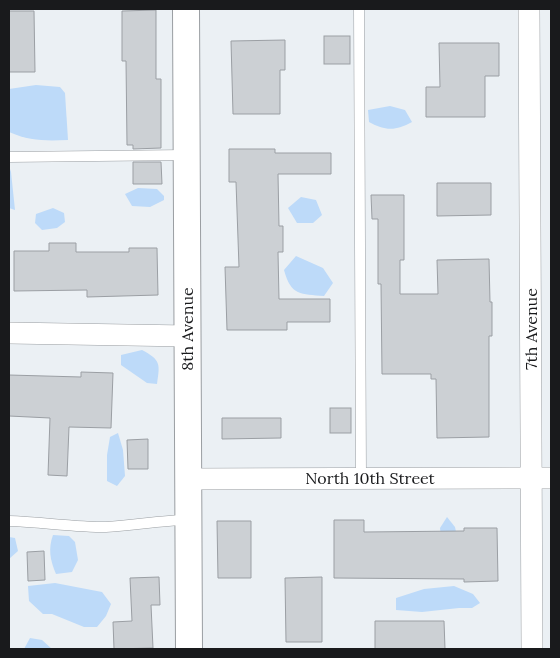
<svg xmlns="http://www.w3.org/2000/svg" width="560" height="658" viewBox="0 0 560 658" font-family="Lora,serif">
<style>
.green{fill:#bddaf9}
.building{fill:#ccd0d4;stroke:#9b9fa4}
.lines{fill:none;stroke-linecap:round;stroke-linejoin:round}
.service-casing{stroke:#9a9ea2;stroke-width:11}
.minor-casing{stroke:#9a9ea2;stroke-width:22}
.tertiary-casing{stroke:#9a9ea2;stroke-width:28}
.service{stroke:#fff;stroke-width:10}
.minor{stroke:#fff;stroke-width:21}
.tertiary{stroke:#fff;stroke-width:26}
.labels{text-anchor:middle;dominant-baseline:central;stroke-width:4;stroke-linejoin:round;paint-order:stroke}
.street-label{font-size:16px;fill:#191a1c;stroke:#fff}
</style>
<rect width="100%" height="100%" fill="#ebf0f4"/>
<g class="green">
<path d="M36 85 60 87 65 93 68 140C45 141 30 141 9 132V89Z"/>
<path d="M390 106 405 110 412 122C396 131 385 131 369 122L368 110Z"/>
<polygon points="9,166 11,172 15,210 9,208"/>
<polygon points="138,188 157,189 164,196 164,200 150,207 132,206 125,194"/>
<polygon points="301,197 316,200 322,215 313,223 297,223 288,208"/>
<polygon points="53,208 64,213 65,222 57,228 42,230 35,223 36,214"/>
<path d="M296 256 323 268 333 283 324 296C301 294 291 296 284 270Z"/>
<path d="M142 350C161 360 160 364 157 384L147 383 121 365V355Z"/>
<polygon points="118,433 123,450 125,476 117,486 107,481 107,455 110,437"/>
<polygon points="447,517 455,527 459,546 443,556 440,528"/>
<path d="M53 535 69 536 75 542 78 560 72 572 56 574C50 560 48 549 53 535Z"/>
<polygon points="9,537 15,538 18,551 9,559"/>
<polygon points="55,583 102,592 111,604 106,616 97,627 84,627 52,614 43,614 29,601 28,586"/>
<polygon points="454,586 473,594 480,603 472,608 459,608 422,612 396,610 396,598 424,589"/>
<polygon points="30,638 42,640 52,649 24,649"/>
</g>
<g class="building">
<polygon points="156,10 156,79 161,79 161,148 133,149 133,145 127,145 126,61 122,61 122,11"/>
<polygon points="9,11 34,11 35,72 9,72"/>
<rect x="324" y="36" width="26" height="28"/>
<polygon points="285,40 285,70 280,70 280,114 233,114 231,41"/>
<polygon points="439,43 499,43 499,76 485,76 485,117 426,117 426,87 440,87"/>
<polygon points="229,149 275,149 275,153 331,153 331,174 278,174 279,226 283,226 283,252 278,252 279,299 330,299 330,322 287,322 287,330 227,330 225,267 239,267 236,182 229,182"/>
<polygon points="133,162 161,162 162,184 133,184"/>
<polygon points="437,183 491,183 491,215 437,216"/>
<polygon points="371,195 404,195 404,260 400,260 400,294 438,294 437,260 489,259 490,302 492,302 492,336 489,336 489,437 437,438 436,379 431,379 431,374 382,374 381,284 378,284 378,219 372,219"/>
<polygon points="49,243 76,243 76,252 129,252 129,248 157,248 158,295 87,297 87,290 14,291 14,251 49,251"/>
<polygon points="81,372 113,373 111,428 69,427 67,476 48,475 50,418 9,416 9,375 81,377"/>
<rect x="330" y="408" width="21" height="25"/>
<polygon points="222,418 281,418 281,438 222,439"/>
<polygon points="148,439 148,469 128,469 127,440"/>
<polygon points="334,520 364,520 364,532 464,531 464,528 497,528 498,581 464,582 464,579 334,578"/>
<polygon points="217,521 251,521 251,578 218,578"/>
<polygon points="44,551 45,580 28,581 27,552"/>
<polygon points="159,577 160,605 151,605 153,648 114,649 113,622 132,621 130,578"/>
<polygon points="322,577 322,642 286,642 285,578"/>
<polygon points="375,621 444,621 445,649 375,649"/>
</g>
<g class="lines">
<g class="service-casing">
<g id="service">
<polyline points="359,9 361,478"/>
<polyline points="9,157 185,155"/>
<path d="M9 521C41 522 74 527 106 527 133 526 160 520 187 520"/>
</g>
</g>
<g class="minor-casing">
<g id="minor">
<polyline points="529,9 532,649"/>
<polyline points="9,333 187,336"/>
<polyline points="188,479 551,478"/>
</g>
</g>
<g class="tertiary-casing">
<polyline id="tertiary" points="186,9 189,649"/>
</g>
<use href="#service" class="service"/>
<use href="#minor" class="minor"/>
<use href="#tertiary" class="tertiary"/>
</g>
<g class="labels">
<g class="street-label">
<text transform="translate(187 329) rotate(-90)">8th Avenue</text>
<text transform="translate(531 329) rotate(-90)">7th Avenue</text>
<text x="370" y="478">North 10th Street</text>
</g>
</g>
<rect width="560" height="658" fill="none" stroke="#191a1c" stroke-width="20"/>
</svg>
